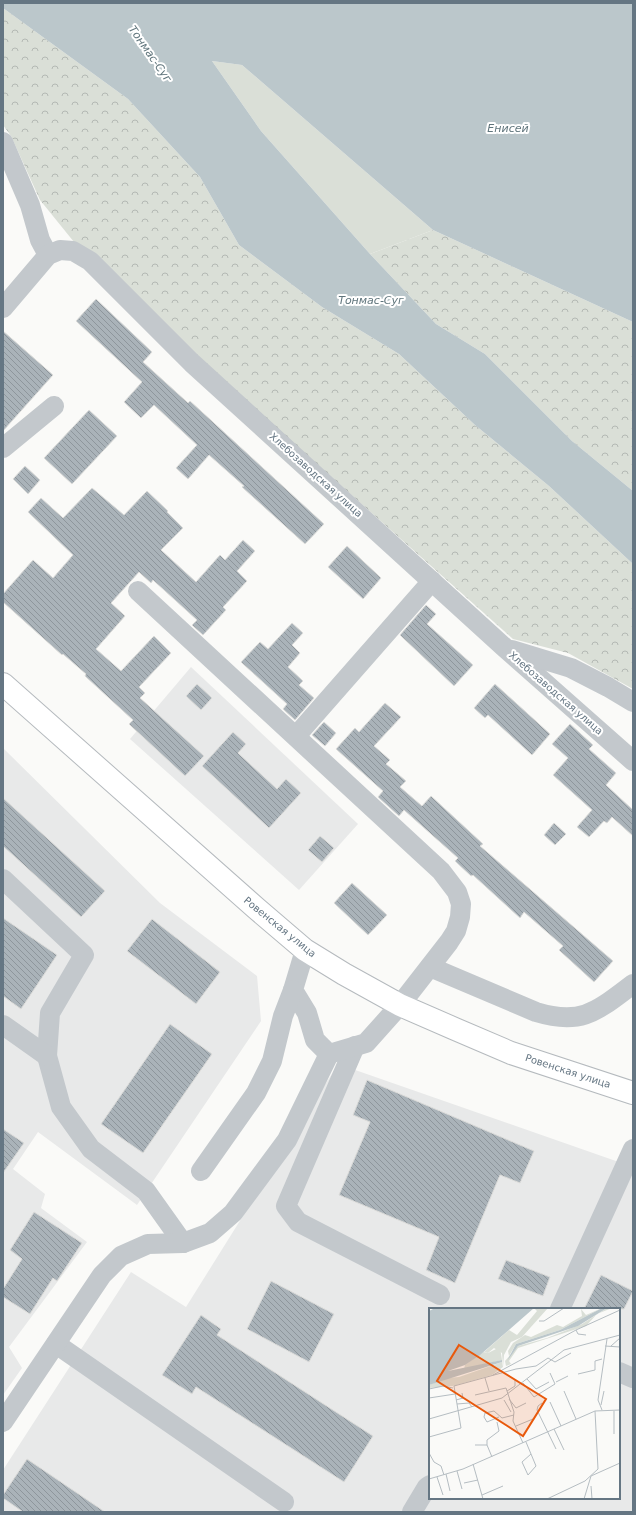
<svg xmlns="http://www.w3.org/2000/svg" width="636" height="1515" viewBox="0 0 636 1515" font-family="'DejaVu Sans',sans-serif">
<style>
.built{fill:#e8e9e9;fill-rule:evenodd}
.green{fill:#dadfd7}
.forest{fill:url(#forest-crowns)}
.water{fill:#bbc7cb}
.building{fill:url(#building-back-hatch);stroke:#dcdcda}
.lines{fill:none;stroke-linecap:round;stroke-linejoin:round}
.major-casing{stroke:#b5babe;stroke-width:24}
.minor{stroke:#c3c8cc;stroke-width:20}
.major{stroke:#fff;stroke-width:22}
.labels{text-anchor:middle;dominant-baseline:central;stroke-width:4;stroke-linejoin:round;paint-order:stroke}
.street-label{font-size:10px;fill:#657683;stroke:#fff}
.water-label{font-size:11px;font-style:italic;fill:#60757c;stroke:#fff}
.inset-road{fill:none;stroke:#b5bdc2;stroke-width:1}
.view{fill:#e8590c;fill-opacity:0.15;stroke:#e8590c;stroke-width:2}
.inset-edge{fill:none;stroke:#657683;stroke-width:2}
</style>
<defs>
<pattern id="forest-crowns" width="20" height="18" patternUnits="userSpaceOnUse"><rect width="20" height="18" fill="#dadfd7"/><path d="M2 6a3 3 0 1 1 6 0M12 15a3 3 0 1 1 6 0" fill="none" stroke="#b4b9b4"/></pattern>
<pattern id="building-back-hatch" width="6" height="6" patternUnits="userSpaceOnUse"><rect width="6" height="6" fill="#aab3b9"/><path d="M-1 5l2 2M0 0l6 6M5-1l2 2" fill="none" stroke="#8e969c"/></pattern>
</defs>
<rect width="100%" height="100%" fill="#fafaf8"/>
<g class="built">
<polygon points="191,667 358,824 299,890 130,739"/>
<polygon points="3,748 160,903 257,976 261,1021 137,1205 38,1132 13,1169 45,1194 41,1208 87,1242 9,1347 22,1368 3,1395"/>
<path d="M338 1064 633 1167V1512H3V1470L131 1272 186 1307ZM430 1309H619V1498H430Z"/>
</g>
<polygon class="green" points="212,61 242,65 433,230 370,254 261,131"/>
<g class="forest">
<polygon points="3,8 128,99 200,177 239,245 322,307 399,354 475,425 549,486 633,564 633,689 568,653 513,639 201,361 74,242 40,200 11,136 3,125"/>
<polygon points="433,230 633,322 633,491 572,441 485,354 436,324 370,254"/>
</g>
<polygon class="water" points="3,3 633,3 633,322 433,230 242,65 212,61 261,131 370,254 436,324 485,354 572,441 633,491 633,564 549,486 475,425 399,354 322,307 239,245 200,177 128,99 3,8"/>
<g class="building">
<polygon points="96,299 152,352 143,362 188,403 190,401 324,524 305,544 242,487 244,486 209,455 188,479 176,468 197,445 154,405 141,418 124,402 142,382 76,321"/>
<polygon points="3,331 53,375 3,431"/>
<polygon points="89,410 117,436 72,484 44,458"/>
<polygon points="25,466 40,480 28,494 13,479"/>
<polygon points="92,488 124,515 147,491 168,511 167,512 183,528 161,550 196,582 220,555 225,560 243,540 255,551 237,571 247,581 223,607 226,610 203,635 192,625 197,620 153,580 151,583 139,572 111,603 125,616 96,649 121,671 154,636 171,653 139,687 145,693 140,698 204,756 185,776 129,724 133,720 85,676 86,674 63,654 62,655 3,602 3,594 33,560 53,578 73,555 28,512 41,498 63,518"/>
<polygon points="347,546 381,578 363,599 328,567"/>
<polygon points="426,605 436,614 427,624 473,665 454,686 400,635"/>
<polygon points="292,623 303,633 292,645 300,653 288,667 303,681 299,685 314,698 295,720 283,709 287,704 241,662 260,642 268,649"/>
<polygon points="197,684 212,698 201,710 186,696"/>
<polygon points="495,684 550,734 532,755 488,715 485,718 474,708"/>
<polygon points="385,703 401,717 374,746 390,760 386,764 406,781 400,787 422,806 431,796 483,844 480,846 613,961 594,982 559,950 563,946 524,912 520,918 473,875 471,876 455,861 458,858 404,810 399,816 378,797 383,791 336,749 355,728 359,732"/>
<polygon points="324,722 336,733 325,746 312,735"/>
<polygon points="570,724 593,745 589,749 616,773 606,785 633,810 633,836 612,817 607,823 604,821 589,837 577,827 592,810 553,775 568,758 552,744"/>
<polygon points="233,732 246,744 238,753 277,789 286,779 301,793 269,828 202,766"/>
<polygon points="3,798 105,891 81,917 3,846"/>
<polygon points="554,823 566,834 555,845 544,835"/>
<polygon points="320,836 334,848 322,862 308,850"/>
<polygon points="352,883 387,915 368,935 334,903"/>
<polygon points="3,918 57,955 21,1009 3,996"/>
<polygon points="152,919 220,972 196,1004 127,951"/>
<polygon points="170,1024 212,1054 143,1153 101,1124"/>
<polygon points="367,1080 534,1151 520,1183 500,1175 455,1283 426,1270 439,1237 339,1195 370,1122 353,1115"/>
<polygon points="3,1129 24,1143 3,1173"/>
<polygon points="34,1212 82,1243 57,1281 53,1278 30,1314 3,1297 3,1289 22,1259 10,1250"/>
<polygon points="506,1260 550,1277 543,1296 498,1279"/>
<polygon points="601,1275 633,1291 624,1309 584,1309"/>
<polygon points="271,1281 334,1314 309,1362 247,1329"/>
<polygon points="201,1315 221,1329 217,1335 373,1436 344,1482 196,1387 192,1394 162,1375"/>
<polygon points="27,1459 105,1512 23,1512 3,1498 3,1495"/>
</g>
<g class="lines">
<g class="major-casing">
<polyline id="major" points="3,684 257,909 305,950 344,974 400,1005 455,1029 511,1053 633,1093"/>
</g>
<g class="minor">
<polyline points="3,142 30,205 40,240 48,255"/>
<polyline points="3,308 48,255 60,250 73,251 90,261 192,363 504,647 633,761"/>
<polyline points="3,448 54,406"/>
<polyline points="512,650 571,668 608,687 633,702"/>
<polyline points="296,736 432,581"/>
<polyline points="3,879 84,955 50,1013 47,1056 61,1107 91,1149 146,1191 183,1243"/>
<polyline points="305,950 293,990 307,1013 315,1040 329,1054"/>
<path d="M430 967 536 1012C582 1026 597 1011 633 984"/>
<polyline points="3,1025 47,1056"/>
<polyline points="355,1046 286,1206 298,1222 440,1295"/>
<polyline points="201,1171 256,1093 272,1061 283,1016 293,990"/>
<polyline points="560,1309 633,1149"/>
<polyline points="56,1344 284,1502"/>
<polyline points="619,1372 633,1378"/>
<polyline points="3,1422 102,1275 121,1256 148,1244 183,1243 210,1233 233,1213 287,1140 329,1054 366,1043 400,1005 449,942 456,931 460,917 461,904 457,892 441,871 138,591"/>
<polyline points="412,1512 427,1487 430,1485"/>
</g>
<use href="#major" class="major"/>
</g>
<g class="labels">
<g class="street-label">
<text transform="translate(316 475) rotate(42)">Хлебозаводская улица</text>
<text transform="translate(556 693) rotate(41)">Хлебозаводская улица</text>
<text transform="translate(280 927) rotate(39)">Ровенская улица</text>
<text transform="translate(568 1071) rotate(18)">Ровенская улица</text>
</g>
<g class="water-label">
<text transform="translate(150 54) rotate(55)">Тонмас-Суг</text>
<text x="508" y="128">Енисей</text>
<text x="371" y="300">Тонмас-Суг</text>
</g>
</g>
<g transform="translate(429 1308)">
<rect width="191" height="191" fill="#fafaf8"/>
<path d="M105 0H119L93 29 82 34 75 47 74 59 73 45 65 40 59 45 55 44 80 22 88 27 108 3Z" fill="#dadfd7"/>
<path d="M173 0 131 22 87 36 80 48 79 43 84 35 96 27 102 29 128 17 134 19 153 8 152 1 157 7ZM178 0H183L168 6 157 18 89 40 80 53 82 56 77 58 76 53 89 38 118 30 153 16ZM71 39 73 52 35 61 36 57 54 44 59 45ZM73 54 74 59 63 67 24 78 0 80V77L18 70 30 69Z" fill="#dadfd7"/>
<path d="M6 0H105L51 47 36 57 19 63 73 52V54L0 77V3ZM173 0H178L149 18 89 38 78 53 87 36 131 22Z" fill="#bbc7cb"/>
<path class="inset-road" d="M110 13H115L135 0M147 22 149 26 157 27M176 38 191 39M182 38 191 30M149 66 166 62V53L173 51M64 67 147 22 191 2M56 70 60 83M98 71 107 81 120 74M127 74 139 68M94 75 105 89 126 76 121 65M0 81 14 78 24 80M78 83 86 78V71M135 83 147 111M46 87 77 80 85 104 84 113 94 135M0 90 26 86M80 91 87 100 97 95M27 92 34 90 33 85M75 92 82 104M121 94 132 118M113 95 109 98 108 102 127 141M28 96 40 95 43 99M172 97 175 83M173 102 169 92 178 31M70 109 58 114 55 109 56 105 65 103 73 110 85 107M0 111 73 90 135 42 191 27M87 118 104 111M125 121 135 142M185 126V103M0 129 32 120 25 78 87 61 107 58 119 50 126 54 142 45M97 134 102 146 93 154 99 167 107 158 102 146M46 137H58L63 149M58 137V132L70 123 68 114M0 145 5 154 12 158 15 167M44 156 54 191M28 163 33 181M17 166 21 183M8 169 14 187M0 171 34 161 166 103 191 102M35 175 49 172M162 178 163 191M53 187 74 178M118 191 156 173 169 161 166 103M155 191 162 168 191 155"/>
<path class="view" d="M30 37 117 91 94 128 8 73Z"/>
<rect width="191" height="191" class="inset-edge"/>
</g>
<rect width="636" height="1515" fill="none" stroke="#657683" stroke-width="8"/>
</svg>
